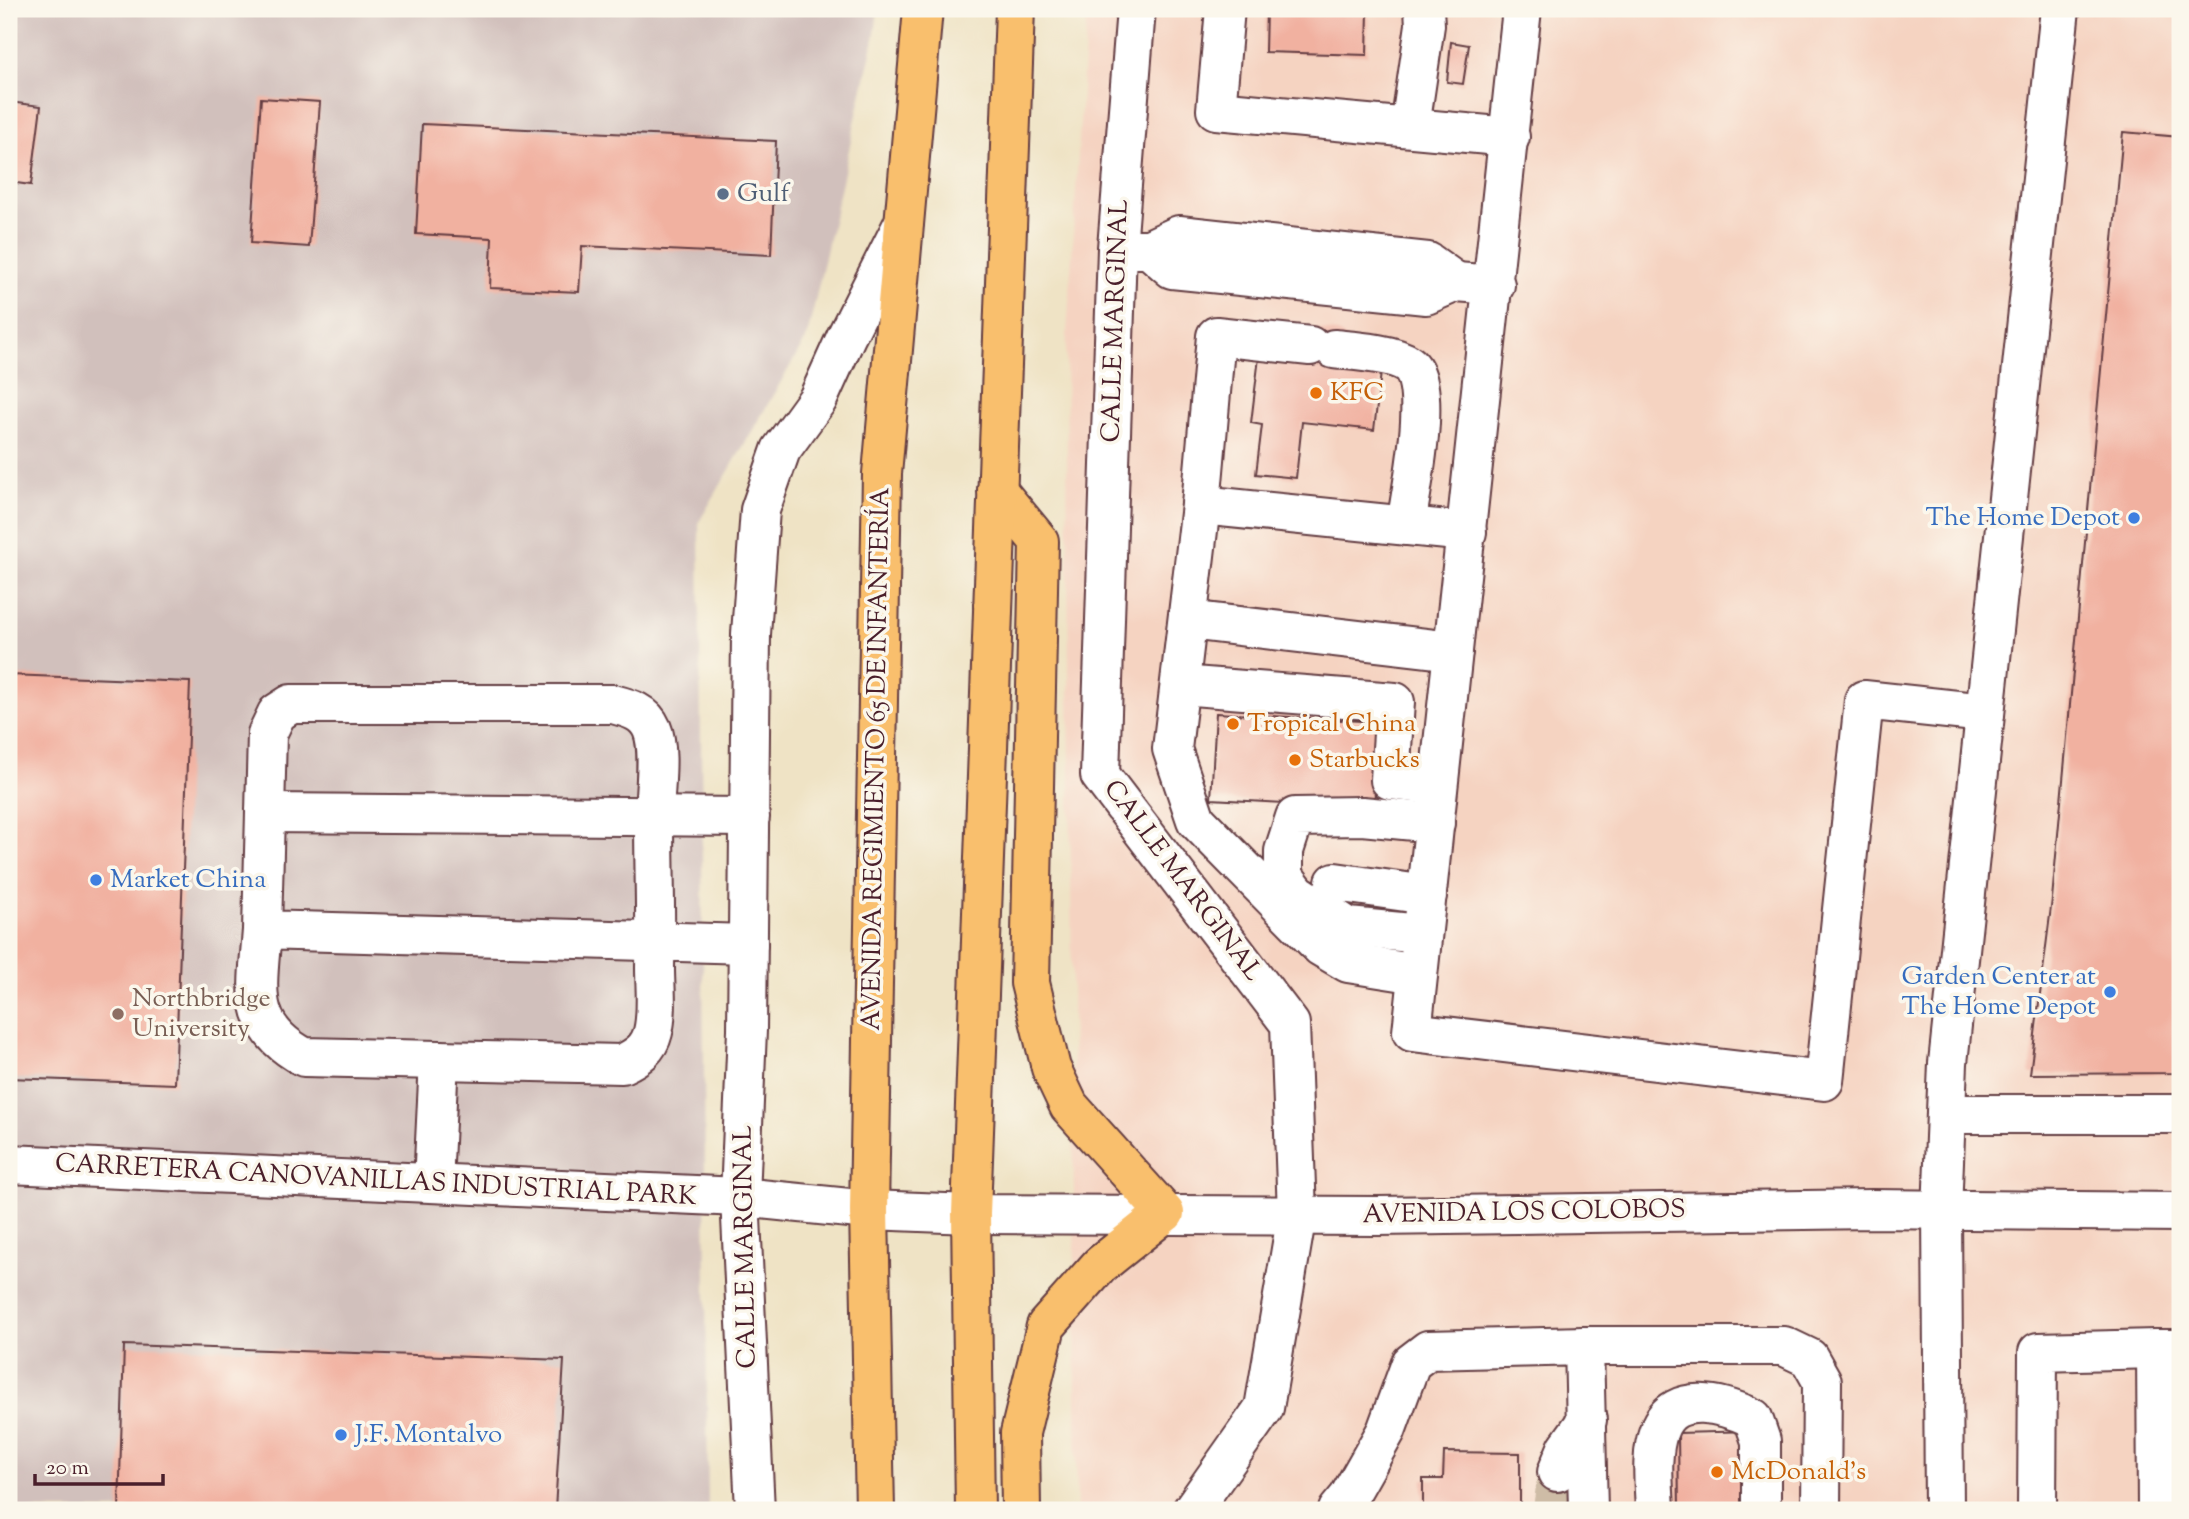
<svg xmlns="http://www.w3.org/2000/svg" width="2189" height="1519" viewBox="0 0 2189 1519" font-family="'Sorts Mill Goudy',serif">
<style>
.built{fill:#f5d3c1}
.industrial{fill:#d1c0bc}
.building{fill:#f1b1a0}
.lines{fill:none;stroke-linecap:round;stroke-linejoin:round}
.minor-tunnel{stroke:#cebca6;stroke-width:38;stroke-dasharray:38 19;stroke-linecap:butt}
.minor-casing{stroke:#633c42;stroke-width:42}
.major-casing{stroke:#633c42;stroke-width:42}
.minor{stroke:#fff;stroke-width:38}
.major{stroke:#f9bf6d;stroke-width:38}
.service-dot{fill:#5c6f8a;stroke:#fbf7ec;stroke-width:2.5}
.food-dot{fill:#e8710a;stroke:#fbf7ec;stroke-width:2.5}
.shop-dot{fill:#3f7fe0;stroke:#fbf7ec;stroke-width:2.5}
.education-dot{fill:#8d6e63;stroke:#fbf7ec;stroke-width:2.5}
.labels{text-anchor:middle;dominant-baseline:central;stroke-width:7;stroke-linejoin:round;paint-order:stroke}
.service-label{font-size:26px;fill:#4e5e75;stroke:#fbf7ec;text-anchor:start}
.street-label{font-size:26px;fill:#4a1f2b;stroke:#fbf7ec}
.food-label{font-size:26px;fill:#c56008;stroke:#fbf7ec;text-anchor:start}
.shop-label{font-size:26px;fill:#366cbe;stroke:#fbf7ec;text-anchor:end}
.education-label{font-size:26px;fill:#785e54;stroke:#fbf7ec;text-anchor:start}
</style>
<rect width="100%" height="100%" fill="#fbf7ec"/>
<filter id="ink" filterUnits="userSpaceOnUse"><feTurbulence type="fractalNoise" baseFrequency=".0143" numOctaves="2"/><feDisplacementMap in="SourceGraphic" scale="14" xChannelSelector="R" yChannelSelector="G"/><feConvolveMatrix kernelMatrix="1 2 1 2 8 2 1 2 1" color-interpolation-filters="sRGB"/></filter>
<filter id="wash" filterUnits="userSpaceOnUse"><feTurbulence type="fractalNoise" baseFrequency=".00686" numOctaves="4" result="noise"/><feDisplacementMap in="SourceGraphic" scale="28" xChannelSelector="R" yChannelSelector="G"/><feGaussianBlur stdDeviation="1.57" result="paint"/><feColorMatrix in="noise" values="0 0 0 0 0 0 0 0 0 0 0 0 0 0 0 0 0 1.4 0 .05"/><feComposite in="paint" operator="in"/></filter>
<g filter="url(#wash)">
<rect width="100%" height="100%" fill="#efe3c5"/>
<polygon class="built" points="1087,9 2180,9 2180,1510 1077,1510 1066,352"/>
<polygon class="industrial" points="9,9 878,9 875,34 807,337 699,522 708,1510 9,1510"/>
<g id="blocks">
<g class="building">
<polygon points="1266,9 1368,9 1367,55 1265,52"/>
<polygon points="1451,42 1469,45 1463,84 1447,82"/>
<polygon points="261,98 320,102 309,247 251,243"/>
<polygon points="9,102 41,106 31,185 9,182"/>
<polygon points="422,124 776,141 771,255 582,246 579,292 490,288 492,238 416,234"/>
<polygon points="2123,132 2180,137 2180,1073 2030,1074 2052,899"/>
<polygon points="1312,329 1336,332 1382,364 1374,430 1302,422 1296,478 1256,474 1262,425 1251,423 1260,349"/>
<polygon points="9,675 190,682 175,1084 9,1078"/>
<polygon points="1216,713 1379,722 1374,808 1211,799"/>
<polygon points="124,1345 564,1360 555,1510 119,1510"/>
<polygon points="1755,1431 1756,1510 1679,1510 1678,1433"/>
<polygon points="1444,1452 1520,1453 1520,1510 1423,1510 1423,1479 1443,1479"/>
</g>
</g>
</g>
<g filter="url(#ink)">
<use href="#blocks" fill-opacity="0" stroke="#633c42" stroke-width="2"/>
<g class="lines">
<polyline class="minor-tunnel" points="1552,1510 1557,1472"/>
<g class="minor-casing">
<g id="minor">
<polyline points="1136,9 1117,248 1100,775 1290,1024 1297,1214 1264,1408 1192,1510"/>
<polyline points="1225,9 1216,110 1510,137"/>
<polyline points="1522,9 1412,1032 1824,1081 1864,700 1985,713"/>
<polyline points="1410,127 1425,25 1424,9"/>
<polyline points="1126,249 1149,249 1179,235 1428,262 1456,282"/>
<polyline points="1149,249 1172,269 1426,295 1456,282 1495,285"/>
<polyline points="1310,346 1216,336 1201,505 1467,532"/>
<path d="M1334 349C1353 351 1393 353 1408 364 1435 383 1410 494 1406 526"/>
<polyline points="1201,505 1172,749 1196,820 1321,947 1348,963 1418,974"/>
<polyline points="1188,620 1453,651"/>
<polyline points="1180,685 1395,702 1390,780 1438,786"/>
<polyline points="265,813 750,817"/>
<polyline points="1335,882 1427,895"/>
<path d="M262 930 267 734 277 713 291 704H613C629 708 645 712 652 729 661 750 654 794 654 819 654 868 656 918 655 968 655 988 658 1011 653 1032 649 1049 637 1057 622 1064L304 1057C246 1026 258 988 262 930L748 944"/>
<polyline points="1422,934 1348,927 1297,893 1284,876 1284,851 1295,817 1362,816 1435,823"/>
<polyline points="1946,1114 2180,1114"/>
<polyline points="9,1164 740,1197 869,1210 971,1214 1378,1216 1872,1209 2180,1212"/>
<polyline points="433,1183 439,1060"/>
<polyline points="1584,1346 1784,1346 1809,1358 1822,1381 1821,1510"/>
<polyline points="1557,1472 1567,1448 1587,1420"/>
<polyline points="755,1510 740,1197 747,1030 751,634 760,510 781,450 818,399 846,337 904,222"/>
<polyline points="1338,1510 1348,1498 1386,1431 1411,1363 1428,1350 1584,1346 1588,1510"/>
<path d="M1655 1510C1654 1485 1650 1454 1659 1430 1674 1389 1725 1405 1753 1418L1761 1441V1510"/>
<polyline points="1944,1510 1942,1211 1948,1063 2060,9"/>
<polyline points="2037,1510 2038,1352 2156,1349"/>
<polyline points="2157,1510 2156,1349 2180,1349"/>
</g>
</g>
<g class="major-casing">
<g id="major">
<polyline points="997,490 1039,541 1030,983 1051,1068 1069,1106 1165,1213 1100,1265 1046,1326 1020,1433 1021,1510"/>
<polyline points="875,1510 869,1210 882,474 923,9"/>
<polyline points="975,1510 971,1214 1015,9"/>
</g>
</g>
<use href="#minor" class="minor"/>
<use href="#major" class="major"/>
</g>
</g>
<circle class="service-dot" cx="723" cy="194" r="7"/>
<g class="food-dot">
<circle cx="1316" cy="393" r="7"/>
<circle cx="1233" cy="724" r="7"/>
<circle cx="1295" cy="760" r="7"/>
<circle cx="1717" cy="1472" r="7"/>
</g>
<g class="shop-dot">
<circle cx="2134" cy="518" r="7"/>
<circle cx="96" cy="880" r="7"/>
<circle cx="2110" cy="992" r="7"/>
<circle cx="341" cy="1435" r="7"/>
</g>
<circle class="education-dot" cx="118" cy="1014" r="7"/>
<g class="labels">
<g class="service-label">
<text x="737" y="194">Gulf</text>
</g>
<g class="street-label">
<text transform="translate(1116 321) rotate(-88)">CALLE MARGINAL</text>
<text transform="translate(877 759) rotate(-89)">AVENIDA REGIMIENTO 65 DE INFANTERÍA</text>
<text transform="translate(1182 881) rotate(53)">CALLE MARGINAL</text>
<text transform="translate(376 1181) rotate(3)">CARRETERA CANOVANILLAS INDUSTRIAL PARK</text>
<text transform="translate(1524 1213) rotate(-1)">AVENIDA LOS COLOBOS</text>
<text transform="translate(746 1247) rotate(-91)">CALLE MARGINAL</text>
</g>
<g class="food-label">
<text x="1330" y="393">KFC</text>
<text x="1247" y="724">Tropical China</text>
<text x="1309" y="760">Starbucks</text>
<text x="1731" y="1472">McDonald's</text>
</g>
<g class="shop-label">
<text x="2120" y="518">The Home Depot</text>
<text x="110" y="880" text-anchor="start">Market China</text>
<text x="2096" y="977">Garden Center at<tspan x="2096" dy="30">The Home Depot</tspan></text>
<text x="355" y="1435" text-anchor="start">J.F. Montalvo</text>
</g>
<g class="education-label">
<text x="132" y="999">Northbridge<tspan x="132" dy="30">University</tspan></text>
</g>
</g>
<rect width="2189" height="1519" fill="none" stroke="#fbf7ec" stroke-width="35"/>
<path d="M35 1474v10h128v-10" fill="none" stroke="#4a1f2b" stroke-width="3.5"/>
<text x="46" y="1474" font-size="21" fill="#4a1f2b" stroke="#fbf7ec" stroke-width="5" paint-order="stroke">20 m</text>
</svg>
